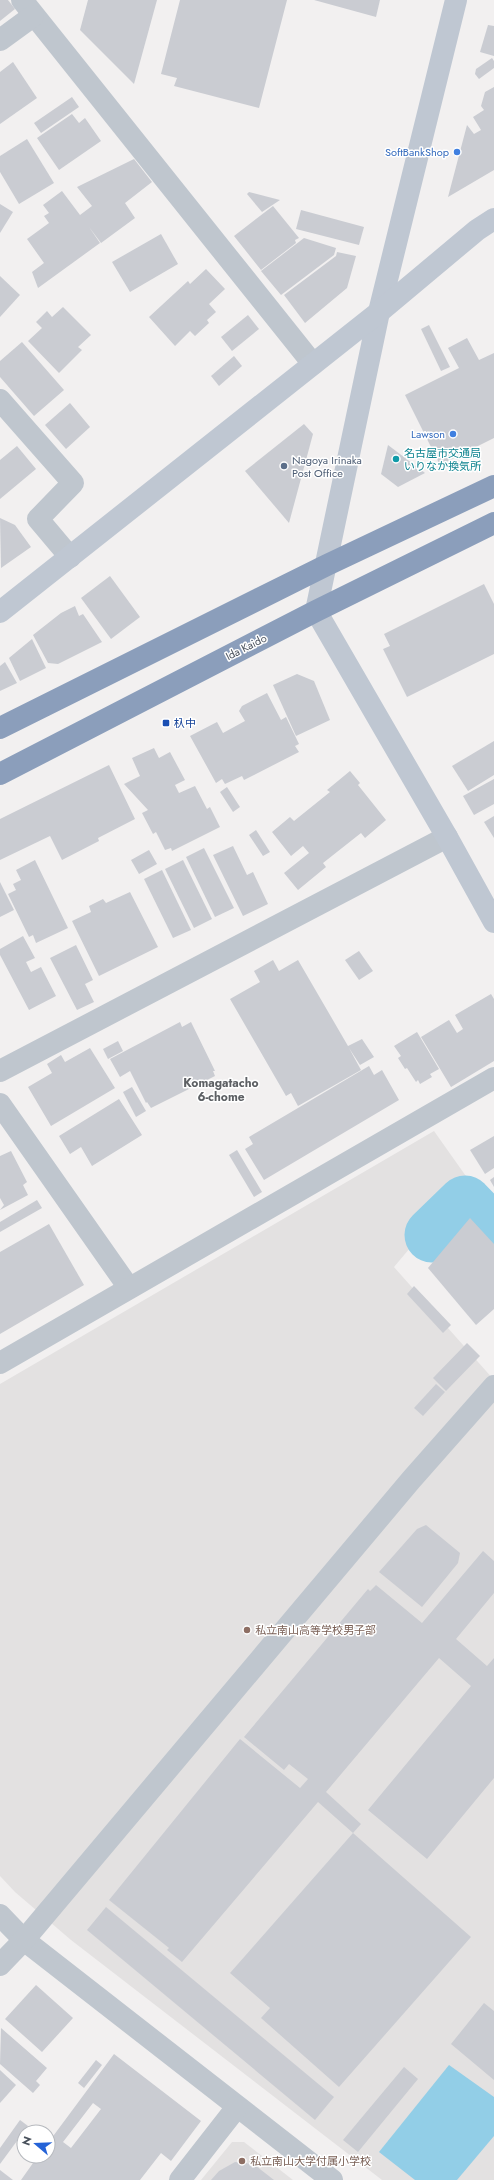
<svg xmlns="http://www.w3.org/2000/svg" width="494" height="2180" viewBox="0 0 494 2180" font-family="Jost,'Noto Sans JP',sans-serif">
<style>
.education{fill:#e3e1e1}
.water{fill:#92cee7}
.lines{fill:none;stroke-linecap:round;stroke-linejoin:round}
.river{stroke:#92cee7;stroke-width:55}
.building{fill:#caccd2;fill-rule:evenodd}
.street{stroke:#bfc6ce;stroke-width:22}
.secondary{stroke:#bfc7d2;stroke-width:22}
.highway{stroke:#8b9ebb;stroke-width:22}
.shop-dot{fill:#3f7fe0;stroke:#fff;stroke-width:1.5}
.culture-dot{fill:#0f9aa8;stroke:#fff;stroke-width:1.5}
.service-dot{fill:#5c6f8a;stroke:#fff;stroke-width:1.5}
.transit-dot{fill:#1a4fb4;stroke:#fff;stroke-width:1.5}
.education-dot{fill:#8d6e63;stroke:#fff;stroke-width:1.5}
.labels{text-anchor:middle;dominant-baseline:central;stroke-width:3;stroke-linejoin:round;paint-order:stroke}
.shop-label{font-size:11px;fill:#366cbe;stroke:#fff;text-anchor:end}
.culture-label{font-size:11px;fill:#0d838f;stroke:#fff;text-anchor:start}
.service-label{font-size:11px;fill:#4e5e75;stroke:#fff;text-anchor:start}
.street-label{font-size:11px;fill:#49515c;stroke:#fff}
.transit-label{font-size:11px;fill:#164399;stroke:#fff;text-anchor:start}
.education-label{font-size:11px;fill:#785e54;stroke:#fff;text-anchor:start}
.neighbourhood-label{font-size:12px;font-weight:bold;fill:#5d6064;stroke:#fff}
</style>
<rect width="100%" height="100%" fill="#f2f0f0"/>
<g class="education">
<polygon points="434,1131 468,1179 394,1267 494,1380 494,2180 382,2180 71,1940 15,1892 0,1876 0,1384"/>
<polygon points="232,2142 244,2142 293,2180 201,2180"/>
</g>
<polygon class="water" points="449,2065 494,2097 494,2136 457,2180 415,2180 379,2152"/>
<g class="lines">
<polyline class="river" points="432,1235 465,1203 494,1233"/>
</g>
<g class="building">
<polygon points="0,0 8,0 15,9 0,21"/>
<polygon points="88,0 157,0 134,84 80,30"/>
<polygon points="180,0 287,0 259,108 174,86 177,78 161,74"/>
<polygon points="314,0 380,0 376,17"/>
<polygon points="488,25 494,26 494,56 480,52"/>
<polygon points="492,58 494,61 494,68 479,79 475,74 476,69"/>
<polygon points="13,62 37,98 0,124 0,72"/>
<polygon points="494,87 494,170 448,197 467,125 474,134 481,130 473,117 484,110 481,106 485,92"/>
<polygon points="72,97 79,107 41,133 34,123"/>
<polygon points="72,114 79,123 85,118 101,141 59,170 37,138"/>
<polygon points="27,139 54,183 19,204 0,172 0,156"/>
<polygon points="134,159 152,182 125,203 135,218 101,243 89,227 100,243 38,288 32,272 44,263 27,239 49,223 44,216 49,213 43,205 62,191 80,215 92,206 77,187"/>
<polygon points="249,192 280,200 262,212 247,194"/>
<polygon points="0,204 13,212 0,233"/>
<polygon points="273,206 299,238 295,240 296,243 261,270 234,236"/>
<polygon points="301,210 364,227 359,245 296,229"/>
<polygon points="161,234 178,264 130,292 112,262"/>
<polygon points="304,238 336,248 334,255 281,295 261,271"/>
<polygon points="337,252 356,256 347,288 305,323 284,295 336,256"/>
<polygon points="206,269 225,289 209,304 216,312 207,320 209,323 195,336 190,331 175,346 149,317 188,281 190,284"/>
<polygon points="0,276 20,295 0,317"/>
<polygon points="63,307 91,335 78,347 82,350 59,373 28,341 42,328 36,322 47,311 52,317"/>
<polygon points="248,315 259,329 232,351 221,337"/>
<polygon points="429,325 450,367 441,371 421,329"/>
<polygon points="467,338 479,360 494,353 494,438 440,465 405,395 459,368 448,348"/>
<polygon points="22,342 64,390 34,416 0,377 0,361"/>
<polygon points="234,356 242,366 219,386 211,376"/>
<polygon points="70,403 90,427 66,449 45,425"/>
<polygon points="304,424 313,434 289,523 245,471"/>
<polygon points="388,445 425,473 398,487 381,474"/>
<polygon points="17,446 36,469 0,499 0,460"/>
<polygon points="0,518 15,525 31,547 1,568"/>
<polygon points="110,576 140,617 111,639 81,598"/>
<polygon points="484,584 494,604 494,654 407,697 383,649 390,646 384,634"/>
<polygon points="75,606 79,616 83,614 102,642 58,664 48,663 33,635 61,613"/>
<polygon points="32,639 46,668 20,681 9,658"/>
<polygon points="5,662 17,683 0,691 0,666"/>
<polygon points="297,674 314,681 330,720 296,736 273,685"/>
<polygon points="267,693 281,720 286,717 299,744 295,746 299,752 244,780 242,776 225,784 222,779 216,783 190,736 217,722 223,733 245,721 239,711 242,706"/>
<polygon points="494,741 494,775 468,791 452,766"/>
<polygon points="154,748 159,758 170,752 185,780 175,785 179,793 195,786 207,809 210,807 220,827 172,851 171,848 165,850 156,832 153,834 142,813 148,810 124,784 140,776 132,758"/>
<polygon points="109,765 135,819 98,838 99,841 62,860 50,836 0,860 0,819"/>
<polygon points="350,771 360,783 358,785 386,820 365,838 361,833 323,863 326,867 298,890 284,873 309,853 303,846 291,856 272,832 290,817 294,821 330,792 327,790"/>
<polygon points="494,779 494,804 474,815 463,796"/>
<polygon points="227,787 240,807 233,812 220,792"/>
<polygon points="494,816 494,838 484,822"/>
<polygon points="256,830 270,852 263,856 249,835"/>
<polygon points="233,846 247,875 253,872 268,904 243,916 213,855"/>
<polygon points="204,848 234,908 215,917 186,857"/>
<polygon points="149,850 157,864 139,874 131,860"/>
<polygon points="35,860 68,928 36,943 33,935 29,937 8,894 16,890 13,884 21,880 16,870"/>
<polygon points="183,860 212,919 194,928 165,869"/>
<polygon points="162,870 191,930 173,938 144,879"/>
<polygon points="0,882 14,910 0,917"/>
<polygon points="130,892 158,947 99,976 72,921 91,912 89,906 103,899 106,903"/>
<polygon points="23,936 35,958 26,962 31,972 41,967 56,996 29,1010 0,955 0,949"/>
<polygon points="76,945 93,980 85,984 94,1002 77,1010 50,958"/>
<polygon points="359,951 373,971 359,980 345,960"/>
<polygon points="273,960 279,971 298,960 348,1046 362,1039 374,1057 360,1065 349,1048 361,1070 298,1106 291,1093 286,1096 230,999 260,982 254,971"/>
<polygon points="491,994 494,999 494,1061 451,1087 421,1037 449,1020 457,1033 463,1029 455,1015"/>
<polygon points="180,1022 182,1027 191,1022 215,1071 213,1071 215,1076 151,1108 147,1102 146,1103 130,1071 120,1077 110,1059"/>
<polygon points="417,1032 439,1069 430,1074 432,1077 420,1084 418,1080 416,1082 407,1068 405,1069 398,1058 401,1056 394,1046"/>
<polygon points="118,1041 123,1051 108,1059 103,1049"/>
<polygon points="90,1048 115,1088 51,1126 28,1087 52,1073 47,1064 61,1055 65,1062"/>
<polygon points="369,1066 374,1075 382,1070 399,1100 264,1180 245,1149 253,1144 249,1137"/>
<polygon points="132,1087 146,1111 136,1117 123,1092"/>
<polygon points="119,1099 142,1135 92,1166 81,1147 70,1154 59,1136"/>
<polygon points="494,1136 494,1168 485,1174 470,1150"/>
<polygon points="237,1150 262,1192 254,1197 229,1155"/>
<polygon points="11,1151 27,1182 23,1185 28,1195 0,1210 4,1205 0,1198 0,1156"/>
<polygon points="494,1177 494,1187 490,1180"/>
<polygon points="37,1200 42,1208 0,1232 0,1222"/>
<polygon points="470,1218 494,1244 494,1309 476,1325 428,1268"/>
<polygon points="49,1224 84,1285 0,1334 0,1252"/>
<polygon points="414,1286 451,1325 443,1333 407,1294"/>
<polygon points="467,1343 480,1356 446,1391 433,1378"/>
<polygon points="436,1384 445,1392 423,1416 414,1408"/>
<polygon points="426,1525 460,1553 458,1563 422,1607 379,1572 417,1529"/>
<polygon points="483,1551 494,1561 494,1593 456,1639 487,1666 494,1658 494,1778 427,1859 368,1810 471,1686 439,1658 326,1792 361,1824 353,1833 471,1937 339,2087 261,2018 270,2008 230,1973 353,1833 318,1802 182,1962 167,1950 169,1948 109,1900 240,1739 300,1788 308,1779 289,1764 284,1770 244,1737 368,1589 370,1591 376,1585 422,1623"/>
<polygon points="106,1907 334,2097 315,2120 87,1930"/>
<polygon points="36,1985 73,2018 42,2052 5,2019"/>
<polygon points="484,2003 494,2011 494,2080 451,2044"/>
<polygon points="1,2028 47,2068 36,2081 40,2085 33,2093 0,2064"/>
<path d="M114 2054 201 2121 171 2161 161 2153 140 2180H21L38 2156H48V2143ZM93 2103 101 2109 71 2148 63 2142Z"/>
<polygon points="96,2060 102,2065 84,2088 78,2083"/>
<polygon points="404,2067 418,2079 358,2152 343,2140"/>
<polygon points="0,2070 16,2085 0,2103"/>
<polygon points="20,2120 28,2126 0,2164 0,2148"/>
<polygon points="235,2162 246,2163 256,2166 274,2180 211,2180 219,2171"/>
<polygon points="0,2170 13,2180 0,2180"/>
</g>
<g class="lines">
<g class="street">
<polyline points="22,0 313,364"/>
<polyline points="0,40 33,16"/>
<polyline points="0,400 73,483 38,519 70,557"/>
<polyline points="0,1071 447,837"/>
<polyline points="0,1104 129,1288"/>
<polyline points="0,1363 494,1078"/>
<polyline points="0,1915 24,1940 332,2180"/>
<polyline points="0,1965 24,1940 411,1480 494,1386"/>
<polyline points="180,2180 237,2107"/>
</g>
<g class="secondary">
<polyline points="456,0 379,312 316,611 447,837 494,922"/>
<polyline points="0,612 379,312 477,230 494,219"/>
</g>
<g class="highway">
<polyline points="0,728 327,565 494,486"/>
<polyline points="0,774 316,611 494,523"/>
</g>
</g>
<g class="shop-dot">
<circle cx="457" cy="152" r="4"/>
<circle cx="453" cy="434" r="4"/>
</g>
<circle class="culture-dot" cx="396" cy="459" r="4"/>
<circle class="service-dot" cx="284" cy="466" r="4"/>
<rect class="transit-dot" x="162" y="719" width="8" height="8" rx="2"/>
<g class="education-dot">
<circle cx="247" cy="1630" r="4"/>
<circle cx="242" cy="2161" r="4"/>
</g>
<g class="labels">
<g class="shop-label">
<text x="449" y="152">SoftBankShop</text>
<text x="445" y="434">Lawson</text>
</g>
<g class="culture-label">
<text x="404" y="453">名古屋市交通局<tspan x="404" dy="13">いりなか換気所</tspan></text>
</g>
<g class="service-label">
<text x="292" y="460">Nagoya Irinaka<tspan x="292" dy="13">Post Office</tspan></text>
</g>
<g class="street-label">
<text transform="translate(246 647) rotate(-27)">Ida Kaido</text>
</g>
<g class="transit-label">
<text x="174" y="723">杁中</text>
</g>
<g class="education-label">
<text x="255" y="1630">私立南山高等学校男子部</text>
<text x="250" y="2161">私立南山大学付属小学校</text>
</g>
<g class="neighbourhood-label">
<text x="221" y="1083">Komagatacho<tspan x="221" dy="14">6-chome</tspan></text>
</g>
</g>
<g transform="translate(36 2144) rotate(289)"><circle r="19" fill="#ffffff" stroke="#b6b9be"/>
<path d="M0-3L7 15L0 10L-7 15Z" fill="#2563d7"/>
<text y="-6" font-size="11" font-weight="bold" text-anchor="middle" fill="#49515c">N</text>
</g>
</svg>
